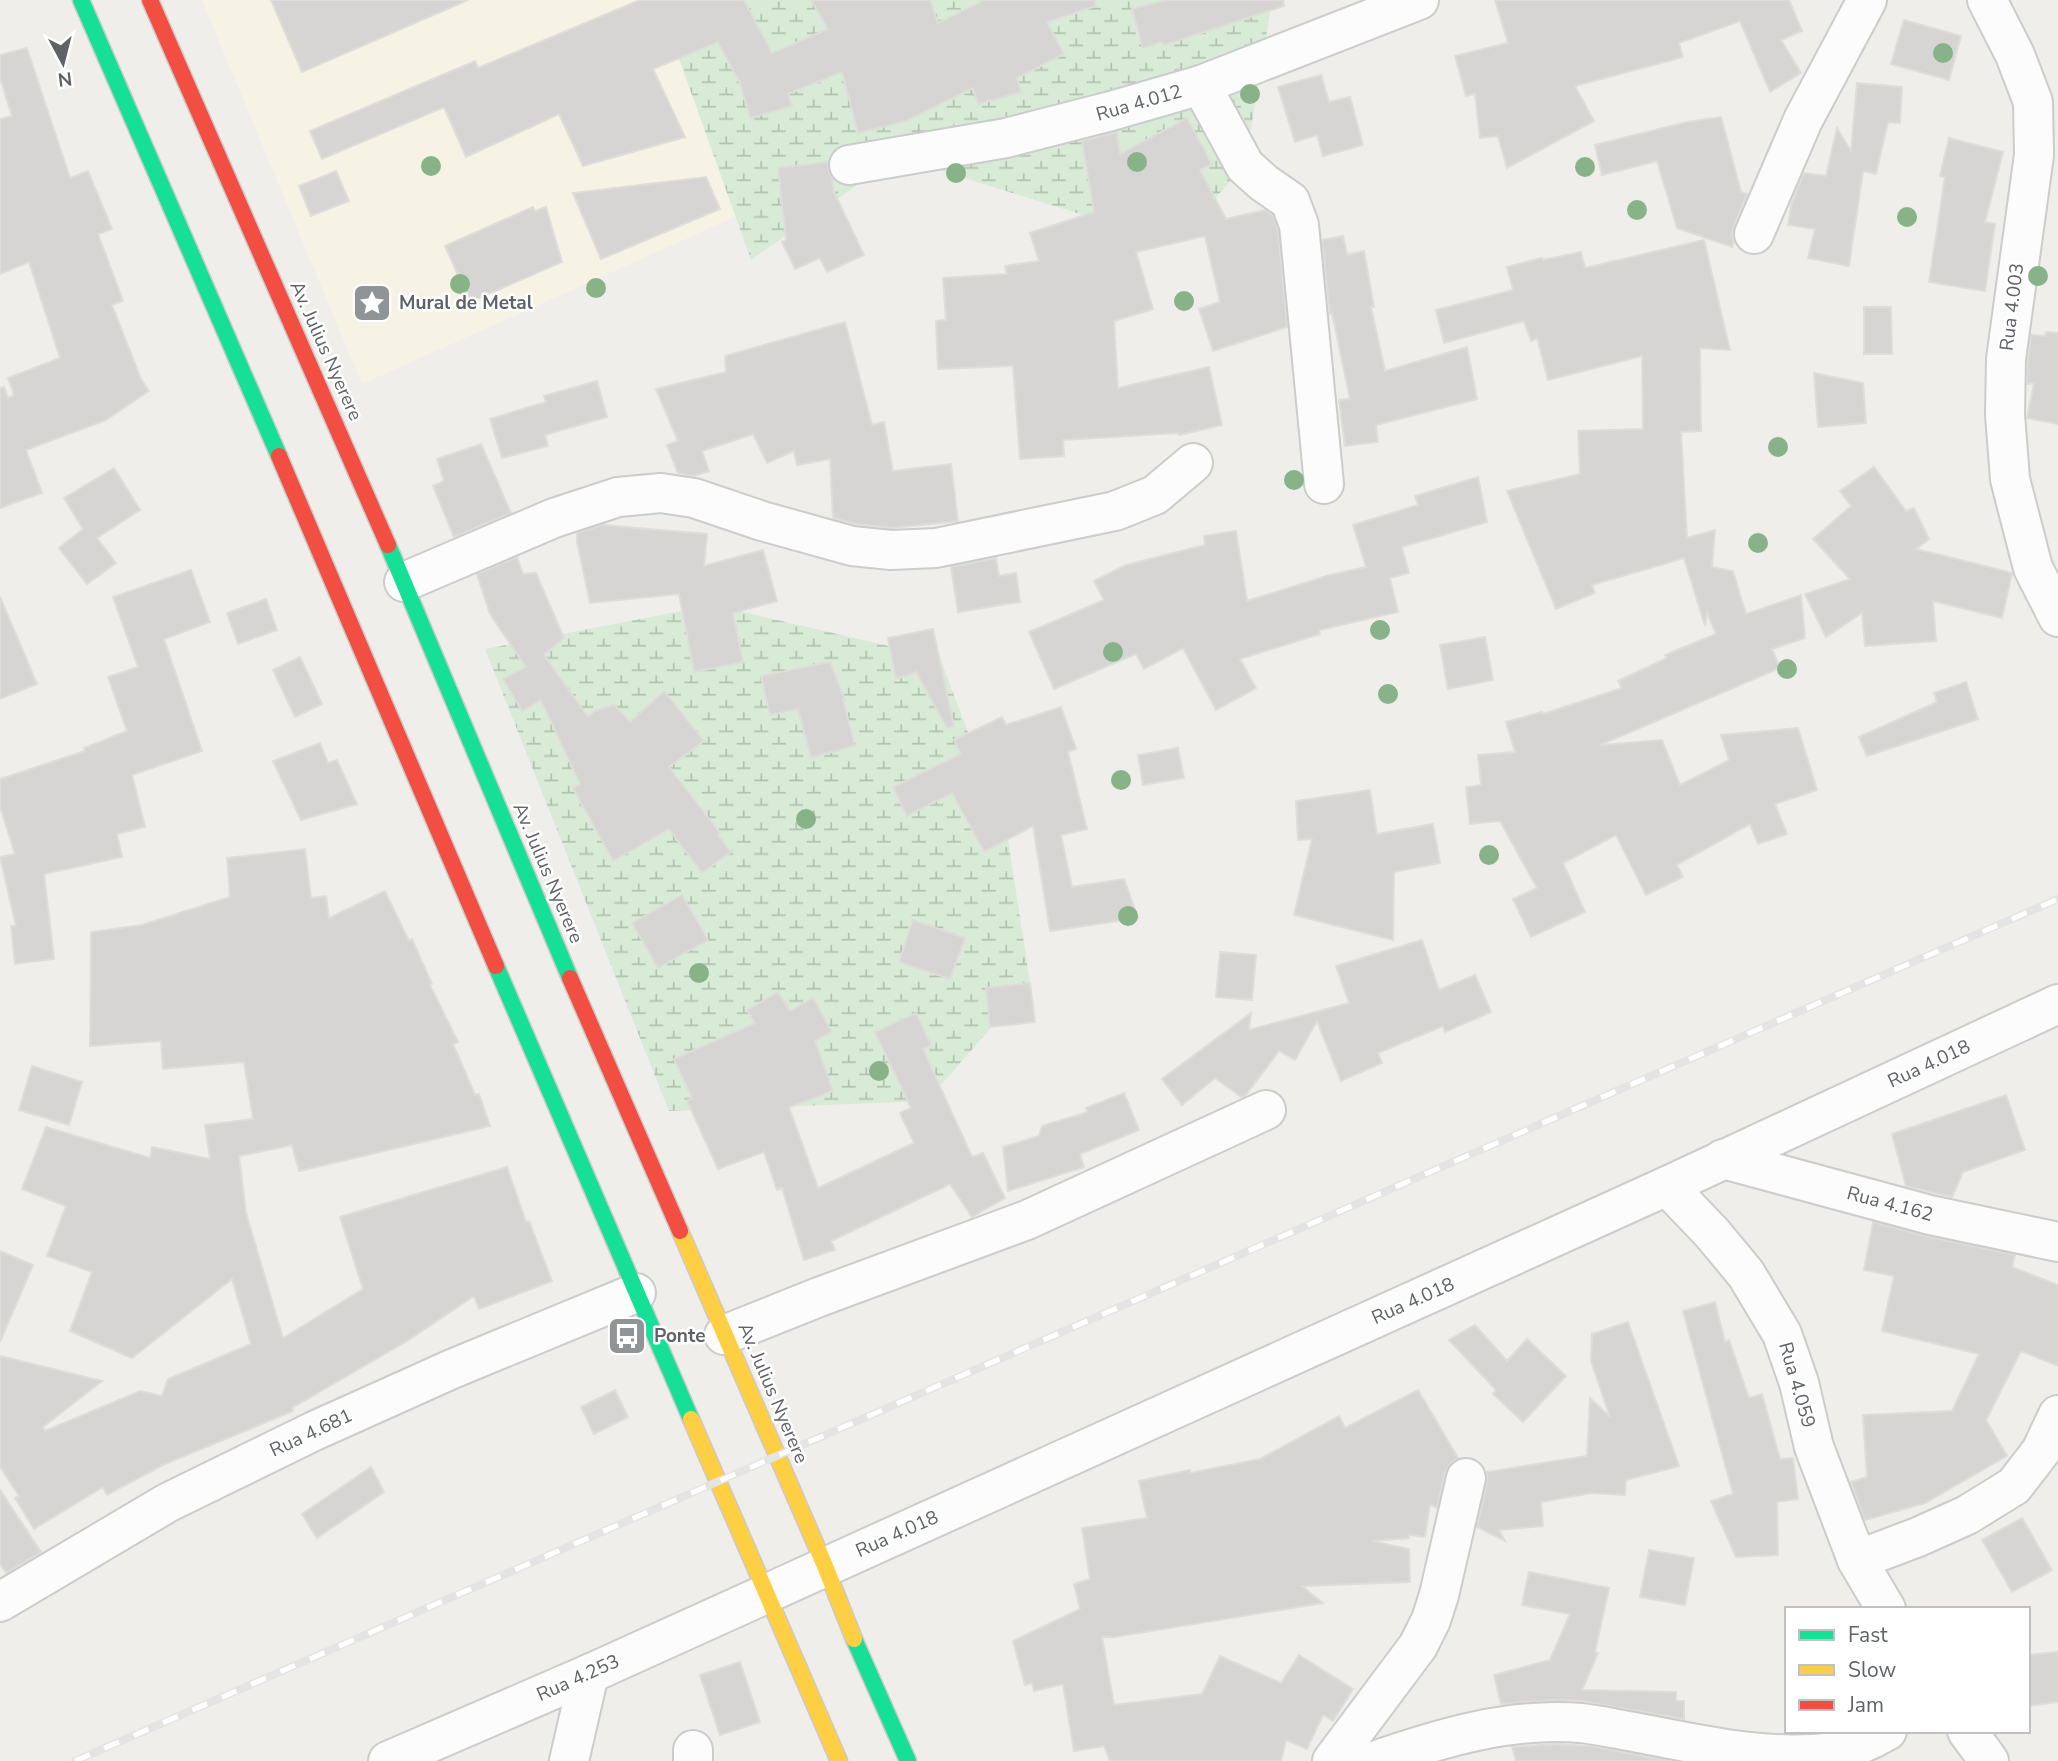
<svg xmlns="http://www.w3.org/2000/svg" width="2058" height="1761" viewBox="0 0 2058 1761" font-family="'Nunito Sans',sans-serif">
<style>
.commercial{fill:#f7f3e4}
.wetland{fill:url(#wetland-marsh)}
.building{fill:#d6d5d3;stroke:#deddd9;stroke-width:2}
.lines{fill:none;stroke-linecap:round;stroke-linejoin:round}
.street-casing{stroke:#cbcccc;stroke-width:42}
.fast-casing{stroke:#cacacb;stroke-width:19}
.slow-casing{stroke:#cacacb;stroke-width:19}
.jam-casing{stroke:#cacacb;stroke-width:19}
.street{stroke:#fdfcfc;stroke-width:38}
.fast{stroke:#16e098;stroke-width:16}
.slow{stroke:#ffcf43;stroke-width:16}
.jam{stroke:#f24e42;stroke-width:16}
.rail-casing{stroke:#e4e4e4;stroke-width:8}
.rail{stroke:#fff;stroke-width:5;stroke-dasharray:16;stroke-linecap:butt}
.tree{fill:#88b388}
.labels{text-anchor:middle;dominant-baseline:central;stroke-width:5;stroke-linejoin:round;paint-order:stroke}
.street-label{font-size:19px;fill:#5f6368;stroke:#fff}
.poi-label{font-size:19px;font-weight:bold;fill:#5f6368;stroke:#fff;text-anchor:start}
</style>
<defs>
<pattern id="wetland-marsh" width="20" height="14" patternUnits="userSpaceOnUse" patternTransform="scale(1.75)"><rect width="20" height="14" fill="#d8ebd6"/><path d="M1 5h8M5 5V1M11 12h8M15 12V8" fill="none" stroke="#b2c2b1"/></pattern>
</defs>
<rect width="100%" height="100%" fill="#efeeea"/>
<polygon class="commercial" points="202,0 670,0 757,207 362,384"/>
<g class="wetland">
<polygon points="658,0 1272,0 1245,166 1173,243 897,157 751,260"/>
<polygon points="712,605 940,658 1008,839 1030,983 927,1101 669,1111 485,649"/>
</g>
<g class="building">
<polygon points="271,0 468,0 302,72"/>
<polygon points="640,0 744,0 772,53 828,29 811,0 930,0 938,23 984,0 1095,0 1096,6 1047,22 1064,54 1017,78 1021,92 978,104 973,88 906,121 858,133 842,72 788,94 792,106 750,118 740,83 718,42 653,69 685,137 583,166 559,114 466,157 444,107 322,159 310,131 475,61 478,68"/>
<polygon points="1167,0 1283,0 1284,6 1164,45 1162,42 1143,48 1132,9"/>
<polygon points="1495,0 1789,0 1802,31 1781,40 1801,73 1770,92 1740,21 1679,43 1683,57 1575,86 1594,121 1507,168 1498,136 1480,138 1475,94 1466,96 1455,56 1508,43"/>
<polygon points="1904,20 1961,36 1949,80 1891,64"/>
<polygon points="27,48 70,178 88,171 112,229 98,234 123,301 112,305 141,379 149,391 106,420 26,450 42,493 0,508 0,388 4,387 8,398 14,395 8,378 60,358 29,262 0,274 0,119 12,116 0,78 0,55"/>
<polygon points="1321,75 1329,102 1350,97 1363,145 1323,156 1317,135 1295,142 1278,87"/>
<polygon points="1857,83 1902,87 1900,123 1888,122 1876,174 1863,171 1849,266 1808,258 1815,229 1788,225 1792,202 1804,173 1826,176 1837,128 1851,151"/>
<polygon points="1721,117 1741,192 1747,194 1734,225 1732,236 1734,242 1732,247 1677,228 1657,161 1602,175 1595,145 1687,122"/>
<polygon points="1187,118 1212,164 1200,170 1226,219 1265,210 1272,215 1278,230 1287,327 1213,351 1199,309 1220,302 1205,236 1136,252 1153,309 1114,321 1118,388 1209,367 1222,425 1179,435 1178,433 1063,440 1064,456 1020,459 1013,366 938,369 936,321 946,320 943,278 1007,274 1005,266 1039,261 1030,233 1094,212 1082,141 1117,132 1120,154"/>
<polygon points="1949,138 2003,152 1985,222 1995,224 1985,291 1929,282 1945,177 1940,176"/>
<polygon points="828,162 828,169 832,178 834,192 864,255 827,272 820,258 795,269 782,242 786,240 778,168"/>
<polygon points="336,171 349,201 311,216 299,186"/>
<polygon points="706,177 720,209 601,259 573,193"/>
<polygon points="533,207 535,211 546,207 562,262 470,302 445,246"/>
<polygon points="1343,236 1347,255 1364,251 1374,307 1371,307 1385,371 1467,347 1477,399 1376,425 1378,442 1345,446 1339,400 1350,399 1332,313 1330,314 1322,240"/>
<polygon points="1704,240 1730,350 1700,348 1701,431 1681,432 1687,538 1715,530 1712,567 1733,571 1746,614 1801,595 1805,638 1772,649 1780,668 1600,745 1662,740 1680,785 1729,760 1721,735 1798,728 1817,790 1775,804 1787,834 1758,844 1750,824 1677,865 1683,877 1646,895 1616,835 1563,863 1585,912 1531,937 1513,899 1537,888 1500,821 1470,824 1466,787 1481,785 1478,755 1515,752 1506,722 1542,712 1543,714 1622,688 1618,681 1667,658 1665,655 1716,634 1707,612 1705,626 1684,558 1592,585 1595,593 1556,609 1507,491 1580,474 1578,431 1643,429 1642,356 1548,380 1537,338 1531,341 1524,321 1444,343 1436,310 1513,290 1507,267 1542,258 1543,260 1581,252 1585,268"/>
<polygon points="1864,307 1891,307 1892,354 1864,354"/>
<polygon points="845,322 872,425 884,422 893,471 951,464 958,521 892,528 856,524 833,518 830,459 797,465 794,451 767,463 753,434 702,451 709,471 694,476 678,473 667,445 678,441 656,389 726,372 725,356"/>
<polygon points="2046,332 2058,333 2058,424 2027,418 2034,383 2027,384 2028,361 2031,335 2045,336"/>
<polygon points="1814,373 1863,383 1866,423 1818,427"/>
<polygon points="597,381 607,417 545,435 548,446 502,458 490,419 546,402 544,396"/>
<polygon points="481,444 511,513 454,537 433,486 444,481 437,459"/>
<polygon points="1874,467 1906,511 1914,508 1929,539 1916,549 2012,573 2002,618 1933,601 1936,641 1865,646 1862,613 1826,637 1805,594 1850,579 1813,539 1851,506 1840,491"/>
<polygon points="114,468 140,510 97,538 116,563 87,584 59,548 83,529 64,498"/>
<polygon points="1478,477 1487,522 1402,547 1409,573 1390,578 1398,612 1319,630 1320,634 1240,659 1256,688 1216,710 1183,648 1144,669 1136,654 1054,689 1029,632 1104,600 1094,581 1126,565 1205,545 1204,536 1236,531 1247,601 1330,575 1366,567 1353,525 1418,505 1415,496"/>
<polygon points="602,525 707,534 704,566 763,550 777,601 733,613 743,662 694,672 679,594 590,603 577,542 577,533"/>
<polygon points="517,557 523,574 536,573 564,638 544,655 588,717 594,711 614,705 630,722 664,691 704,741 669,767 720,833 718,835 731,852 702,873 669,829 613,861 573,788 580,784 541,700 522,711 503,679 526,667 490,614 477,574"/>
<polygon points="996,558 999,576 1016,573 1020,602 958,612 951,567"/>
<polygon points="191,570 210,622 164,639 202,751 132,775 145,827 117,834 122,857 44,874 54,959 15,964 11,926 16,926 0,857 15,854 0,807 0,779 85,751 84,748 127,731 108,677 138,667 113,597"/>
<polygon points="0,597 37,684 0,699"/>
<polygon points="266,599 277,630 238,644 227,613"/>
<polygon points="933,629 954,726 947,728 916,672 896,679 888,638"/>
<polygon points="1485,637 1493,680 1448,689 1440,645"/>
<polygon points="300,657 322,704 295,717 273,670"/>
<polygon points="830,662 845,700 843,700 855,746 811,757 798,709 770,715 761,676"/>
<polygon points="1966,682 1978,719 1867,756 1859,737 1937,702 1934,693"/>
<polygon points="1061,707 1076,749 1068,752 1087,829 1061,835 1072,887 1124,879 1138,918 1050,931 1033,826 984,852 952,793 907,816 893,787 961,754 954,740 1002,717 1006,725"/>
<polygon points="320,743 328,763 337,760 357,804 301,820 273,761"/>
<polygon points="1178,748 1184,778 1143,785 1138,755"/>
<polygon points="1370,790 1377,834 1433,824 1440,863 1394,872 1393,940 1294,915 1312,839 1298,840 1296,801"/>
<polygon points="305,849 311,898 326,896 329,918 385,891 409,941 412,939 432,984 430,985 458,1042 453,1044 475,1095 479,1094 490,1126 299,1171 292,1145 239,1156 246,1213 283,1338 363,1289 340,1217 507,1167 526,1222 529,1221 552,1281 479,1309 474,1296 407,1341 292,1408 293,1411 165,1464 107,1495 103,1487 34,1529 15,1498 19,1496 0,1467 0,1356 102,1381 43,1427 45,1431 140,1391 162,1396 168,1379 251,1344 232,1279 132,1358 70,1331 92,1272 47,1256 66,1206 22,1189 46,1127 150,1158 152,1147 210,1159 205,1125 253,1119 244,1062 163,1069 161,1041 90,1046 91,932 142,925 230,897 227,858"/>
<polygon points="682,895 708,940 658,968 632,923"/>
<polygon points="913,920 965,938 950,979 899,962"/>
<polygon points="1422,940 1439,990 1475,975 1491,1012 1445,1032 1443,1026 1378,1053 1382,1063 1341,1081 1317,1021 1295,1060 1279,1051 1245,1096 1241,1097 1215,1078 1182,1105 1162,1079 1251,1013 1249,1030 1349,1003 1336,966"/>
<polygon points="1220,952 1256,955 1252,1000 1216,997"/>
<polygon points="1030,983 1035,1022 990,1027 986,988"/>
<polygon points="778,992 790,1011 813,998 832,1032 815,1041 833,1091 789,1107 818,1188 914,1143 900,1113 911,1108 875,1032 916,1013 931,1045 923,1049 972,1157 983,1153 1005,1198 972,1217 950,1184 831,1241 835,1250 804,1260 782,1188 777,1190 764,1152 718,1169 687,1101 692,1098 674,1059 755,1023 747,1010"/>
<polygon points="32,1066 82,1082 69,1125 19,1110"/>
<polygon points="1124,1093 1139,1130 1080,1154 1084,1167 1008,1191 1003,1147 1039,1136 1042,1126 1088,1112 1086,1108"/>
<polygon points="2006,1095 2025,1150 1963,1172 1952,1197 1906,1186 1892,1134"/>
<polygon points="1873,1222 1925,1236 2015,1255 2012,1267 2058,1285 2058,1366 2021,1351 1986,1420 2007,1456 1925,1503 1865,1520 1851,1482 1867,1477 1863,1415 1952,1411 1979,1354 1882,1331 1894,1276 1864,1270"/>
<polygon points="0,1251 33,1265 0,1342"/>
<polygon points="1715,1302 1725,1342 1729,1340 1749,1398 1762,1394 1780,1459 1793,1458 1798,1499 1777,1502 1778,1555 1736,1557 1711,1501 1733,1494 1683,1311"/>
<polygon points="1628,1322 1679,1466 1626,1480 1625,1495 1591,1493 1541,1502 1543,1526 1499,1530 1505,1541 1477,1527 1487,1483 1487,1472 1587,1456 1590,1398 1610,1417 1591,1361 1592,1334"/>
<polygon points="1475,1325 1507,1361 1527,1339 1566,1376 1523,1422 1493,1394 1496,1390 1449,1340"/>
<polygon points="615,1390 628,1417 594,1434 581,1407"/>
<polygon points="1418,1390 1458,1458 1450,1464 1445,1472 1437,1508 1430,1504 1425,1537 1409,1535 1409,1538 1372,1541 1409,1549 1410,1582 1302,1586 1323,1603 1114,1637 1102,1637 1114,1705 1202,1694 1220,1656 1281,1683 1299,1655 1353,1689 1333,1721 1323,1715 1307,1749 1286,1740 1281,1761 1110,1761 1104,1746 1074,1751 1063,1684 1034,1691 1032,1683 1025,1685 1013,1641 1080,1609 1074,1584 1090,1579 1082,1528 1147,1518 1139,1481 1190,1470 1190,1473 1260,1459 1339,1416 1345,1428"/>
<polygon points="371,1467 384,1492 317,1538 302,1514"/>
<polygon points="0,1490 41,1552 6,1573 0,1564"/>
<polygon points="2022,1518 2052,1570 2012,1592 1982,1540"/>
<polygon points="1649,1550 1694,1558 1685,1605 1640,1597"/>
<polygon points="1529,1572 1609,1588 1595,1652 1598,1653 1582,1690 1676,1692 1676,1701 1684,1701 1684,1719 1582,1701 1553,1700 1501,1704 1494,1675 1550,1660 1570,1614 1522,1605"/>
<polygon points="2058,1652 2058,1702 2028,1706 2028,1655"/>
<polygon points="740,1662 760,1722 720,1735 700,1675"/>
<polygon points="1555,1744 1591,1746 1669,1761 1516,1761 1512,1747"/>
</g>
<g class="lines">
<g class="street-casing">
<g id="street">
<polyline points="1987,0 2015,55 2033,102 2034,155 2006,359 2005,415 2010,479 2033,568 2058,617"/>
<polyline points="1201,85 1245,166 1264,183 1290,201 1299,225 1324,484"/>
<polyline points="849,165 1006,138 1111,111 1201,85 1419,0"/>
<polyline points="1754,234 1803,120 1867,0"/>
<polyline points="404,582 554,518 618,497 661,493 694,498 762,521 852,546 891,550 936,548 1115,511 1155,495 1193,463"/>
<polyline points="1723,1159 1930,1215 2058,1242"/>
<polyline points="1667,1186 1712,1233 1746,1274 1782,1334 1799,1383 1814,1447 1857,1560 1886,1609"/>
<polyline points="724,1335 819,1297 1027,1220 1266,1110"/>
<polyline points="1857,1560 1918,1537 1967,1515 2014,1486 2041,1451 2058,1415"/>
<polyline points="0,1602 167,1503 314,1431 452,1369 636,1293"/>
<polyline points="1967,1731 1989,1761"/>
<polyline points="693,1750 693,1761"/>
<polyline points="388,1761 589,1674 1667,1186 2058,1004"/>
<polyline points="569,1761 589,1674"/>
<polyline points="1332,1761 1418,1646 1431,1620 1439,1595 1466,1478"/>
<path d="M1374 1761C1441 1738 1510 1717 1581 1723 1599 1725 1616 1729 1634 1732 1698 1744 1767 1761 1833 1752 1852 1749 1871 1740 1887 1731"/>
</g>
</g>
<g class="fast-casing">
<g id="fast">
<polyline points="81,0 279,456"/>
<polyline points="388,545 570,978"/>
<polyline points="496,966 691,1419"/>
<polyline points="854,1639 908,1761"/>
</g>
</g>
<g class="slow-casing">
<g id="slow">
<polyline points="680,1231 825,1566 854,1639"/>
<polyline points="691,1419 839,1761"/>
</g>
</g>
<g class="jam-casing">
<g id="jam">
<polyline points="150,0 388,545"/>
<polyline points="279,456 496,966"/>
<polyline points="570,978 680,1231"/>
</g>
</g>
<use href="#street" class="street"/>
<use href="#fast" class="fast"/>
<use href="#slow" class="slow"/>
<use href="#jam" class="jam"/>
<g class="rail-casing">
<polyline id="rail" points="75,1761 2058,899"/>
</g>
<use href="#rail" class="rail"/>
</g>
<g class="tree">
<circle cx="1943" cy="53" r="10"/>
<circle cx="1250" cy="94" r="10"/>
<circle cx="1137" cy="162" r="10"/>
<circle cx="431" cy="166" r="10"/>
<circle cx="1585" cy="167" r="10"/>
<circle cx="956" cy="173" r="10"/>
<circle cx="1637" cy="210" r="10"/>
<circle cx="1907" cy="217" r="10"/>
<circle cx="2038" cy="276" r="10"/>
<circle cx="460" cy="284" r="10"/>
<circle cx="596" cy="288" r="10"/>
<circle cx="1184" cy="301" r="10"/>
<circle cx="1778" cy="447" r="10"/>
<circle cx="1294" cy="480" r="10"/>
<circle cx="1758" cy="543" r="10"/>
<circle cx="1380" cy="630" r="10"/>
<circle cx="1113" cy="652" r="10"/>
<circle cx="1787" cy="669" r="10"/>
<circle cx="1388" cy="694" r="10"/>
<circle cx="1121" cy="780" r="10"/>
<circle cx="806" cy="819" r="10"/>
<circle cx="1489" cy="855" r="10"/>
<circle cx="1128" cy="916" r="10"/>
<circle cx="699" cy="973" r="10"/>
<circle cx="879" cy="1071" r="10"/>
</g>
<defs>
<g id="sight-square" transform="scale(2.0125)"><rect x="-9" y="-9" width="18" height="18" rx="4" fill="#919496" stroke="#fff"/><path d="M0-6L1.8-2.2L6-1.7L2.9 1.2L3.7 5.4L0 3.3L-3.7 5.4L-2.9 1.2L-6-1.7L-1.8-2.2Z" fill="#fff"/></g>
<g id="bus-square" transform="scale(2.0125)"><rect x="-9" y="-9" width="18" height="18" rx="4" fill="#919496" stroke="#fff"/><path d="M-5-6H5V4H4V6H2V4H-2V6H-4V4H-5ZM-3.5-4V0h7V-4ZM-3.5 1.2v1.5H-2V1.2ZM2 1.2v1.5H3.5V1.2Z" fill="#fff"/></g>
</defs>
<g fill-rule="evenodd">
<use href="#sight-square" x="372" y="303"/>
<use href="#bus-square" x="627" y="1336"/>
</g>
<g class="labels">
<g class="street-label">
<text transform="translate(1139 103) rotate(-16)">Rua 4.012</text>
<text transform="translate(2012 307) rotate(-83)">Rua 4.003</text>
<text transform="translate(326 351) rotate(66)">Av. Julius Nyerere</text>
<text transform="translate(548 873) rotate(67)">Av. Julius Nyerere</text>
<text transform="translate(1929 1064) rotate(-25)">Rua 4.018</text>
<text transform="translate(1890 1204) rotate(15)">Rua 4.162</text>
<text transform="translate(1413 1301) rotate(-24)">Rua 4.018</text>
<text transform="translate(1797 1385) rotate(74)">Rua 4.059</text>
<text transform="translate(773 1393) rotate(67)">Av. Julius Nyerere</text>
<text transform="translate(311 1433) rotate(-25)">Rua 4.681</text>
<text transform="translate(897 1534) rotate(-24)">Rua 4.018</text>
<text transform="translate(578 1678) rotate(-24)">Rua 4.253</text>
</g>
<g class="poi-label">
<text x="399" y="303">Mural de Metal</text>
<text x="654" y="1336">Ponte</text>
</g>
</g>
<rect x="1785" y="1607" width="245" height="126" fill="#ffffff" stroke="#bfc1c3" stroke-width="2"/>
<rect x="1799" y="1630" width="35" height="10" fill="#16e098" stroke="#bfc1c3" stroke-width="2"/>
<text x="1848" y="1642" font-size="21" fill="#5f6368">Fast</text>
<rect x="1799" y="1665" width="35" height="10" fill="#ffcf43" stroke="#bfc1c3" stroke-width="2"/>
<text x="1848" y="1677" font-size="21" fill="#5f6368">Slow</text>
<rect x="1799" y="1700" width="35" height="10" fill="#f24e42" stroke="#bfc1c3" stroke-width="2"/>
<text x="1848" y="1712" font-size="21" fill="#5f6368">Jam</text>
<g transform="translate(63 63) rotate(173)" stroke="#ffffff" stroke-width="5" paint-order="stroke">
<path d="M0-5L12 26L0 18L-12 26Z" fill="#5f6368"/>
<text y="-10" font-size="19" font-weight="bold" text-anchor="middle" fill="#5f6368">N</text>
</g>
</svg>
